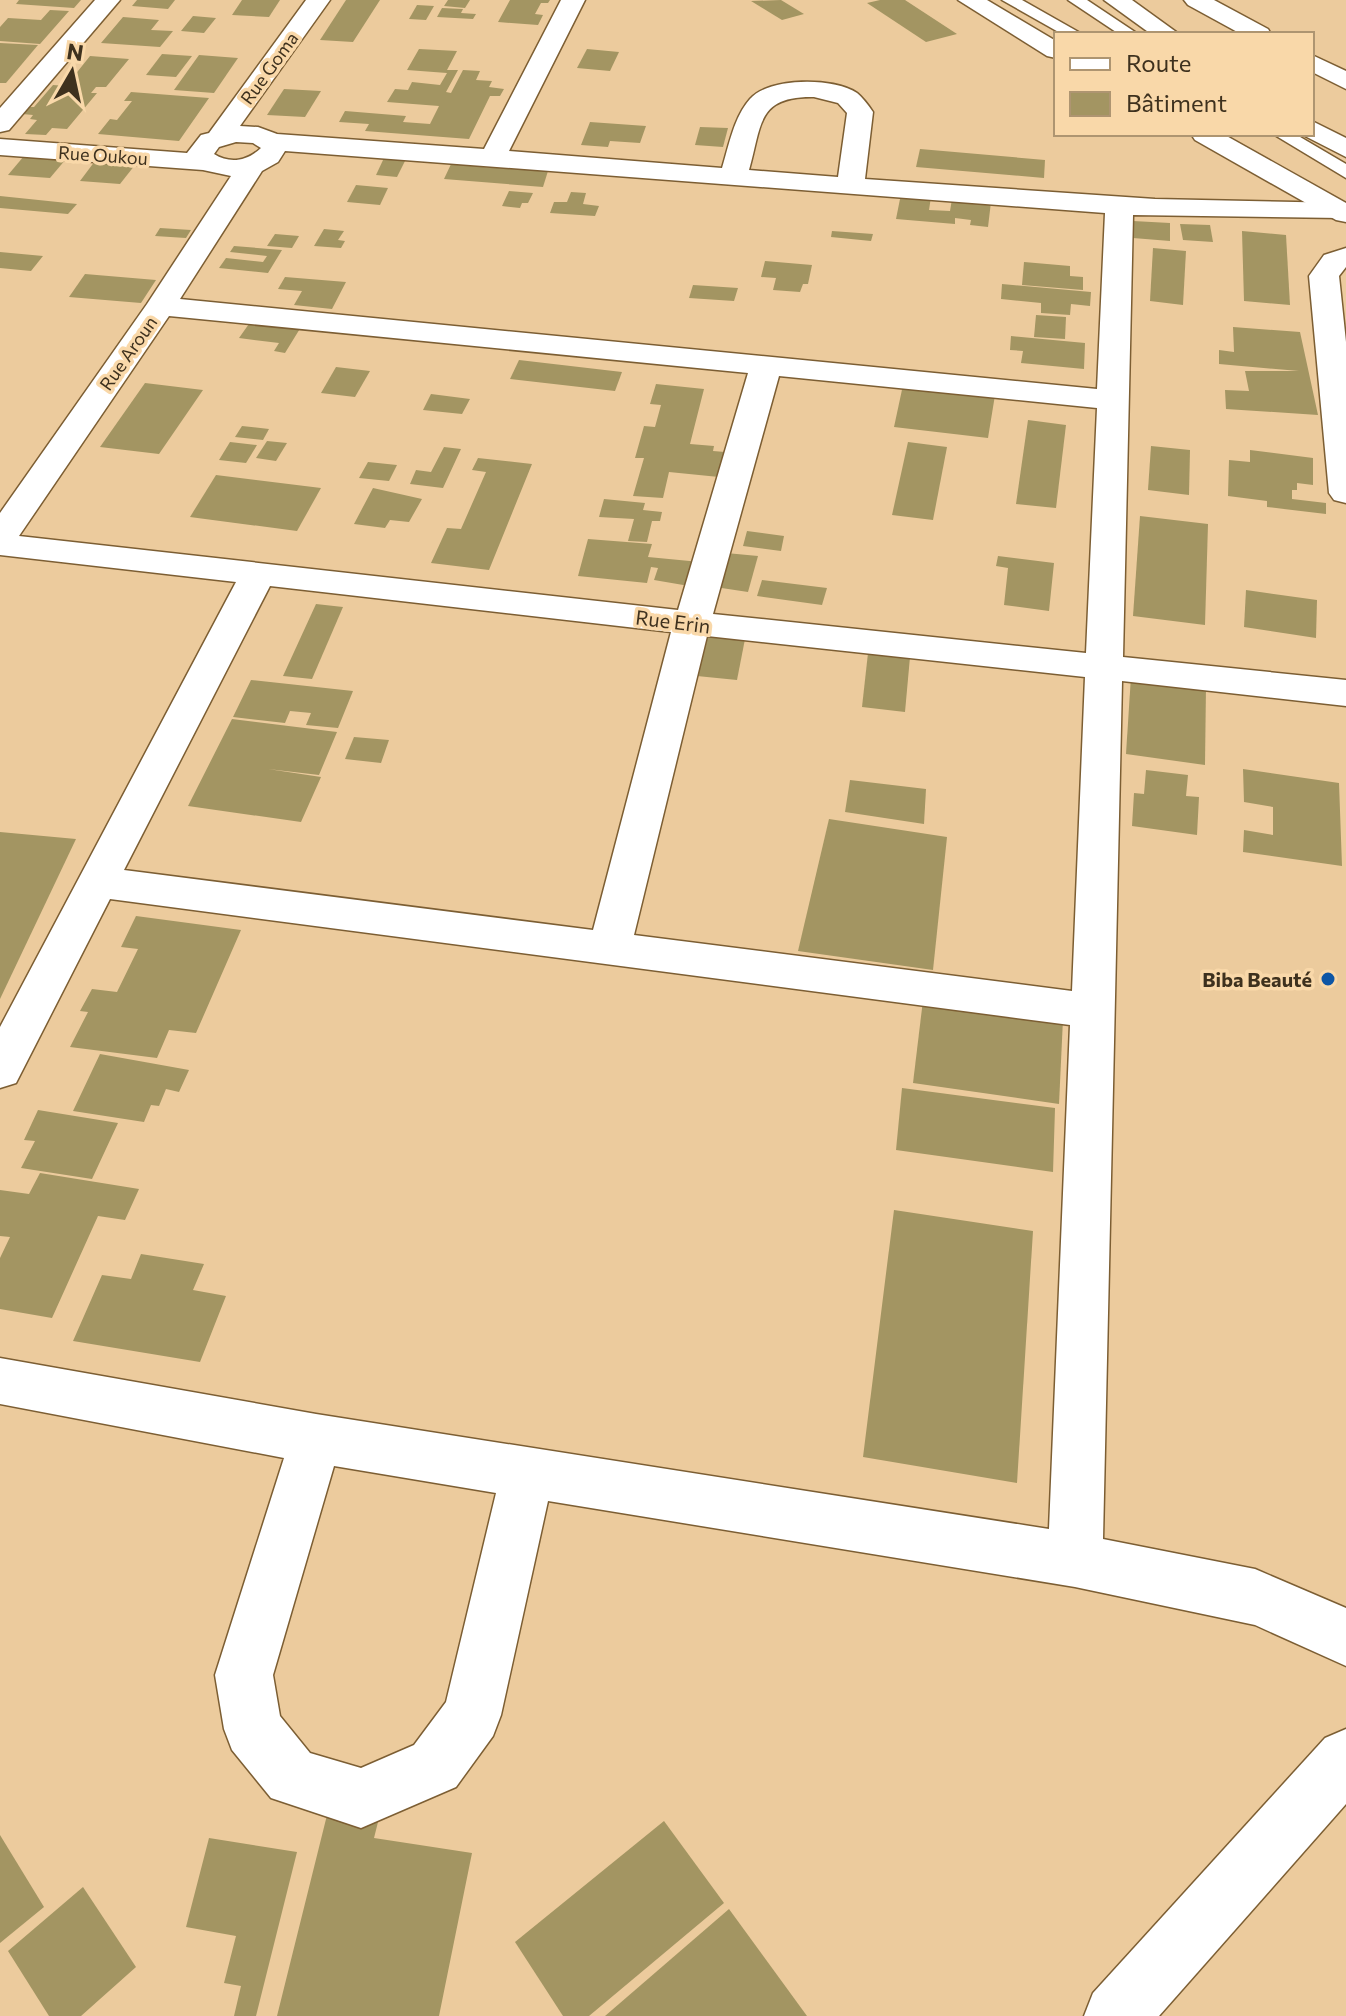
<svg xmlns="http://www.w3.org/2000/svg" width="1346" height="2016" viewBox="0 0 1346 2016" font-family="Commissioner,sans-serif">
<style>
.building{fill:#a39562}
.lines{fill:none;stroke-linecap:round;stroke-linejoin:round}
.service-casing{stroke:#7c5e33;stroke-width:3}
.minor-casing{stroke:#7c5e33;stroke-width:3}
.tertiary-casing{stroke:#7c5e33;stroke-width:3}
.service{fill:#fff;fill-rule:evenodd}
.minor{fill:#fff;fill-rule:evenodd}
.tertiary{fill:#fff;fill-rule:evenodd}
.poi-dot{fill:#0e56a5;stroke:#f9d8a9;stroke-width:3}
.labels{text-anchor:middle;dominant-baseline:central;stroke-width:7;stroke-linejoin:round;paint-order:stroke}
.far-street-label{font-size:18px;fill:#3e311e;stroke:#f9d8a9}
.street-label{font-size:20px;fill:#3e311e;stroke:#f9d8a9}
.poi-label{font-size:20px;font-weight:bold;fill:#3e311e;stroke:#f9d8a9;text-anchor:end}
</style>
<rect width="100%" height="100%" fill="#eccb9d"/>
<g class="building">
<polygon points="19,0 81,0 74,8 16,4"/>
<polygon points="137,0 175,0 168,9 132,6"/>
<polygon points="242,0 280,0 269,17 232,15"/>
<polygon points="346,0 380,0 353,42 320,40"/>
<polygon points="448,0 470,0 465,8 444,6"/>
<polygon points="510,0 550,0 548,3 541,3 535,14 543,15 538,25 498,22"/>
<polygon points="781,0 804,14 782,20 751,1"/>
<polygon points="880,0 905,0 957,34 926,42 867,3"/>
<polygon points="417,5 434,6 426,20 409,19"/>
<polygon points="442,8 463,9 461,13 476,14 473,19 437,17"/>
<polygon points="50,10 69,11 40,44 0,41 0,27 8,18 41,20"/>
<polygon points="193,16 216,18 204,33 181,31"/>
<polygon points="123,17 159,20 151,30 173,31 160,47 101,43"/>
<polygon points="0,43 38,45 6,83 0,83"/>
<polygon points="419,49 457,51 447,70 458,70 446,92 451,93 463,70 480,71 476,80 492,81 489,87 504,89 500,96 490,96 469,139 365,131 369,124 339,122 345,111 406,116 403,122 430,124 439,106 387,102 395,89 408,90 412,82 440,85 447,73 407,70"/>
<polygon points="587,49 619,52 610,71 577,68"/>
<polygon points="162,54 192,56 176,77 146,75"/>
<polygon points="199,55 238,58 214,93 174,90"/>
<polygon points="90,56 129,59 106,87 96,87 91,93 97,93 67,129 52,128 46,135 25,134 37,120 30,119 33,115 22,114 28,107 34,107 53,85 66,86"/>
<polygon points="284,89 321,91 305,117 267,115"/>
<polygon points="131,92 209,98 179,141 98,134 110,119 117,120 132,101 124,101"/>
<polygon points="590,122 646,126 640,143 610,141 608,147 581,145"/>
<polygon points="700,127 728,128 723,147 695,145"/>
<polygon points="920,149 1045,160 1044,178 916,167"/>
<polygon points="24,156 66,159 50,178 8,175"/>
<polygon points="384,158 406,159 397,177 376,175"/>
<polygon points="95,161 135,165 120,184 80,181"/>
<polygon points="452,162 482,167 548,171 543,187 444,179"/>
<polygon points="356,185 388,188 380,205 347,202"/>
<polygon points="509,191 533,193 528,203 522,203 520,208 502,206"/>
<polygon points="571,192 586,193 583,204 599,206 595,216 550,213 554,202 567,202"/>
<polygon points="901,194 931,197 929,210 950,211 952,199 991,202 988,227 970,225 971,220 955,218 955,224 896,219"/>
<polygon points="0,196 77,204 68,214 0,208"/>
<polygon points="1133,221 1170,223 1170,241 1133,238"/>
<polygon points="1180,224 1210,225 1213,242 1183,240"/>
<polygon points="160,228 191,230 186,238 155,236"/>
<polygon points="324,229 344,231 338,240 345,241 341,248 314,246"/>
<polygon points="832,231 873,234 871,241 831,237"/>
<polygon points="1242,231 1286,235 1290,305 1244,301"/>
<polygon points="275,234 299,236 292,248 267,246"/>
<polygon points="234,246 282,250 268,273 219,268 226,258 263,262 267,256 230,252"/>
<polygon points="1153,248 1186,251 1183,305 1150,301"/>
<polygon points="0,252 43,256 31,271 0,268"/>
<polygon points="765,261 812,265 808,284 803,284 800,292 773,290 776,278 761,277"/>
<polygon points="1024,262 1070,266 1070,276 1083,277 1083,290 1022,285"/>
<polygon points="85,274 156,280 141,303 69,297"/>
<polygon points="285,277 346,282 332,309 294,305 302,291 278,289"/>
<polygon points="1002,284 1091,292 1090,306 1071,304 1070,315 1041,313 1041,303 1001,299"/>
<polygon points="693,285 738,288 734,301 689,298"/>
<polygon points="1036,315 1066,317 1065,339 1034,337"/>
<polygon points="251,321 301,327 285,353 274,351 279,343 239,338"/>
<polygon points="1233,327 1300,332 1318,415 1226,409 1225,390 1249,391 1245,371 1299,371 1219,364 1219,350 1234,352"/>
<polygon points="1011,336 1085,343 1084,369 1021,363 1023,351 1010,350"/>
<polygon points="519,360 622,372 615,391 510,379"/>
<polygon points="336,367 370,371 355,397 321,393"/>
<polygon points="145,383 203,390 159,454 100,447"/>
<polygon points="656,384 704,389 690,444 714,446 713,451 725,452 719,477 669,472 663,498 633,496 644,458 635,458 644,426 655,427 661,405 650,404"/>
<polygon points="903,385 995,395 988,438 894,427"/>
<polygon points="431,394 470,399 462,414 423,410"/>
<polygon points="1028,420 1066,425 1056,508 1016,504"/>
<polygon points="242,426 269,429 263,440 235,437"/>
<polygon points="267,441 287,443 276,461 256,458"/>
<polygon points="230,442 257,445 246,463 219,460"/>
<polygon points="908,442 947,447 933,520 892,515"/>
<polygon points="1151,446 1190,450 1189,495 1148,490"/>
<polygon points="444,447 461,449 443,488 410,484 416,470 431,472"/>
<polygon points="1250,450 1313,458 1313,485 1297,483 1297,490 1292,490 1292,499 1326,503 1326,514 1267,507 1267,501 1228,496 1229,460 1250,462"/>
<polygon points="478,458 532,464 489,570 431,563 447,528 461,529 486,472 472,470"/>
<polygon points="368,462 397,465 389,481 359,478"/>
<polygon points="216,475 321,488 297,531 190,517"/>
<polygon points="373,488 422,499 409,522 390,520 385,528 354,524"/>
<polygon points="604,499 645,503 643,510 662,512 660,521 652,521 647,542 628,541 634,519 599,517"/>
<polygon points="1140,516 1208,524 1205,625 1133,616"/>
<polygon points="747,531 784,536 781,551 743,546"/>
<polygon points="588,539 652,544 648,557 700,562 695,587 654,580 658,568 651,567 647,583 578,576"/>
<polygon points="726,553 758,556 748,592 715,587"/>
<polygon points="998,556 1054,563 1049,611 1004,605 1008,568 996,566"/>
<polygon points="762,580 827,588 822,605 757,596"/>
<polygon points="1246,590 1317,600 1316,638 1244,627"/>
<polygon points="316,604 343,607 312,679 283,676"/>
<polygon points="707,636 745,639 737,680 697,676"/>
<polygon points="868,653 910,657 905,712 862,707"/>
<polygon points="1131,676 1206,686 1205,765 1126,754"/>
<polygon points="251,680 353,691 338,728 306,725 311,713 290,711 285,723 233,717"/>
<polygon points="232,719 337,732 319,775 268,769 321,777 301,822 188,806"/>
<polygon points="354,737 389,740 381,763 345,759"/>
<polygon points="1243,769 1339,783 1342,866 1243,852 1244,830 1273,835 1273,807 1244,802"/>
<polygon points="1146,770 1188,775 1186,796 1199,797 1197,835 1132,826 1134,793 1144,794"/>
<polygon points="850,780 926,789 924,824 845,812"/>
<polygon points="829,819 947,837 933,970 798,951"/>
<polygon points="0,832 76,839 0,999"/>
<polygon points="136,916 241,930 196,1033 169,1030 157,1058 70,1047 88,1012 80,1011 92,989 117,992 138,949 121,947"/>
<polygon points="923,1000 1063,1019 1059,1104 913,1083"/>
<polygon points="100,1054 189,1070 179,1092 166,1089 159,1106 151,1105 144,1122 73,1111"/>
<polygon points="902,1088 1055,1108 1053,1172 896,1150"/>
<polygon points="38,1110 118,1123 92,1179 21,1168 35,1141 24,1140"/>
<polygon points="40,1173 139,1189 125,1220 98,1216 52,1318 0,1309 0,1258 10,1237 0,1236 0,1190 29,1194"/>
<polygon points="894,1210 1033,1231 1017,1483 863,1457"/>
<polygon points="141,1254 204,1264 193,1290 226,1296 200,1362 73,1341 102,1275 131,1279"/>
<polygon points="331,1799 382,1806 374,1838 472,1853 439,2016 277,2016"/>
<polygon points="664,1821 724,1903 589,2016 563,2016 515,1942"/>
<polygon points="0,1835 44,1907 0,1943"/>
<polygon points="209,1838 297,1852 256,2016 234,2016 241,1986 224,1983 236,1936 186,1927"/>
<polygon points="83,1887 136,1967 81,2016 49,2016 8,1951"/>
<polygon points="729,1909 807,2016 605,2016"/>
</g>
<g class="lines">
<g class="service-casing">
<g id="service">
<polygon points="1002,0 1022,0 1082,34 1062,34"/>
<polygon points="1068,0 1087,0 1138,34 1119,34"/>
<polygon points="1273,134 1295,134 1346,164 1346,178"/>
</g>
</g>
<g class="minor-casing">
<g id="minor">
<polygon points="95,0 120,0 9,130 0,132 0,108"/>
<path d="M306 0H330L240 126 258 127 277 134 484 149 561 0H585L509 151 722 168C729 145 734 117 750 99 769 77 834 77 857 93 863 98 869 106 873 112L865 179 1155 199 1346 203V217L1341 218 1133 215 1123 657 1346 680V706L1122 681 1103 1539 1255 1569 1346 1608V1666L1255 1625 1075 1587 548 1501 501 1715 493 1736 456 1787 361 1828 271 1798 232 1750 224 1729 215 1675 284 1458 0 1404V1358L316 1414 1049 1529 1070 1025 110 899 16 1083 0 1088V1027L236 582 0 555V513L147 304 231 176 203 170 0 155V139L187 153 201 135 209 133ZM814 97 838 103 847 113 838 177 749 170C762 124 757 96 814 97ZM236 142 253 143 261 148C247 161 230 164 214 154L219 147ZM285 151 1105 213 1097 389 180 299 262 171 278 162ZM169 316 748 373 678 610 19 536ZM779 376 1097 408 1086 653 713 614ZM270 586 671 632 593 930 124 870ZM707 636 1085 677 1072 991 634 935ZM334 1466 496 1493 446 1702 414 1745 361 1768 310 1753 280 1716 273 1675Z"/>
<polygon points="1184,0 1214,0 1268,29 1271,34 1241,34 1188,5"/>
<polygon points="1312,55 1346,71 1346,89 1312,72"/>
<polygon points="1346,248 1346,267 1339,276 1346,342 1346,503 1334,500 1329,493 1309,276 1324,255"/>
<polygon points="1346,1729 1346,1804 1159,2016 1084,2016 1093,1993 1325,1738"/>
</g>
</g>
<g class="tertiary-casing">
<g id="tertiary">
<polygon points="958,0 987,0 1056,41 1056,58 1047,56"/>
<polygon points="1104,0 1132,0 1179,34 1151,34"/>
<polygon points="1312,121 1346,138 1346,157 1303,135 1312,134"/>
<polygon points="1191,134 1223,134 1346,203 1346,222 1336,220 1195,140"/>
</g>
</g>
<use href="#service" class="service"/>
<use href="#minor" class="minor"/>
<use href="#tertiary" class="tertiary"/>
</g>
<circle class="poi-dot" cx="1328" cy="979" r="8"/>
<g class="labels">
<g class="far-street-label">
<text transform="translate(269 68) rotate(-54)">Rue Goma</text>
<text transform="translate(103 155) rotate(4)">Rue Oukou</text>
<text transform="translate(128 353) rotate(-55)">Rue Aroun</text>
</g>
<g class="street-label">
<text transform="translate(673 621) rotate(7)">Rue Erin</text>
</g>
<g class="poi-label">
<text x="1312" y="979">Biba Beauté</text>
</g>
</g>
<rect x="1054" y="32" width="260" height="104" fill="#f9d8a9" stroke="#ae9571" stroke-width="2"/>
<rect x="1070" y="58" width="40" height="12" fill="#ffffff" stroke="#ae9571" stroke-width="2"/>
<text x="1126" y="72" font-size="24" fill="#3e311e">Route</text>
<rect x="1070" y="92" width="40" height="24" fill="#a39562" stroke="#ae9571" stroke-width="2"/>
<text x="1126" y="112" font-size="24" fill="#3e311e">Bâtiment</text>
<g transform="translate(72 72) rotate(9)" stroke="#f9d8a9" stroke-width="6" paint-order="stroke">
<path d="M0-6L14 30L0 20L-14 30Z" fill="#3e311e"/>
<text y="-12" font-size="22" font-weight="bold" text-anchor="middle" fill="#3e311e">N</text>
</g>
</svg>
